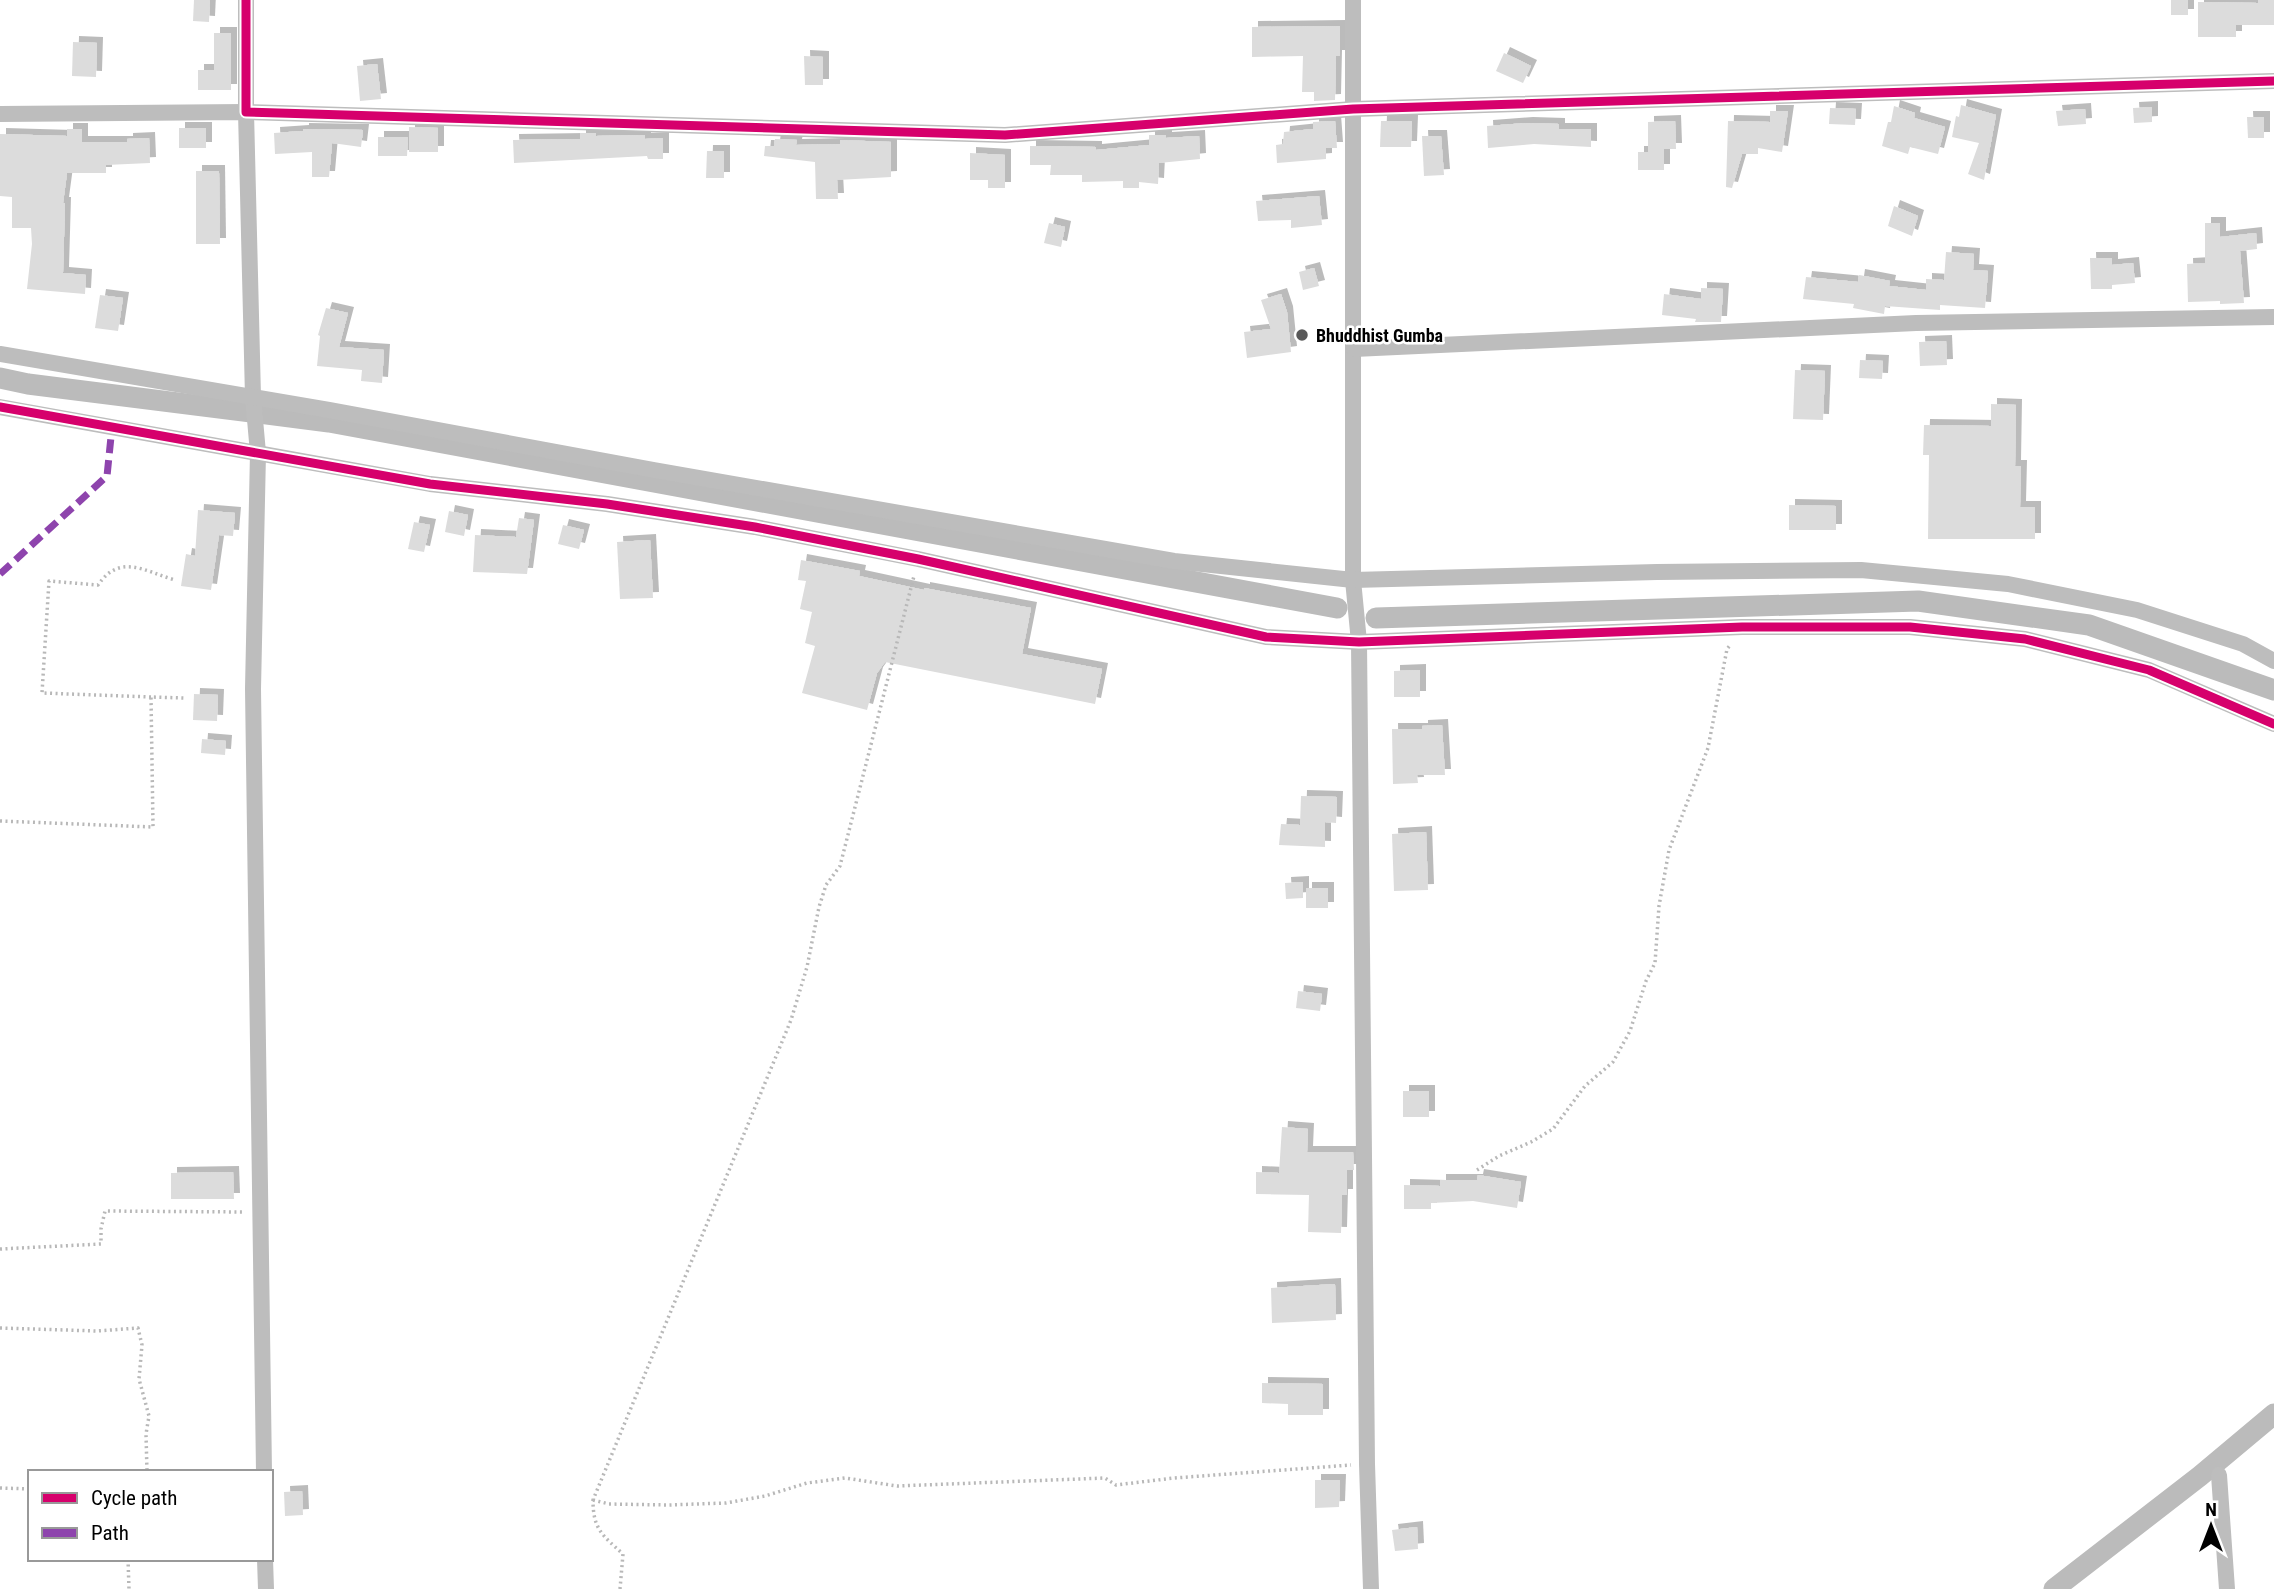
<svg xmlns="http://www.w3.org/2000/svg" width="2274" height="1589" viewBox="0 0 2274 1589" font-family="'Roboto Condensed',sans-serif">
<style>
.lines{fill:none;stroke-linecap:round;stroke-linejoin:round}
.canal{stroke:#bbb;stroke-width:21}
.building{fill:#dcdcdc;filter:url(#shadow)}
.path{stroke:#b8b8b8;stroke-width:3.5;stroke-dasharray:2 3.5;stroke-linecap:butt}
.minor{stroke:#bdbdbd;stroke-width:16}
.quiet{stroke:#8e44ad;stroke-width:7;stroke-dasharray:14 7;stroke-linecap:butt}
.cycleway-casing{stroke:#fff;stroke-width:13}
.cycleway{stroke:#d6006c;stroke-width:9}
.poi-dot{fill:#595959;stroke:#fff;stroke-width:2.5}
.labels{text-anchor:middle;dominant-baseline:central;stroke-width:5;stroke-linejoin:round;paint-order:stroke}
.poi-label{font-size:18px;font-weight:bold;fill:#000;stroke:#fff;text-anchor:start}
</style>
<defs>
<filter id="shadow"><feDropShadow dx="6" dy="-6" stdDeviation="0" flood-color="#0004"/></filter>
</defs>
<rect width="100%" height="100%" fill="#fff"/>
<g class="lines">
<g class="canal">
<polyline points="0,378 28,384 329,422 1337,608"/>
<polyline points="1376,618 1918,601 2089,625 2274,690"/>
<polyline points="2054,1589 2200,1476 2274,1414"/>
</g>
</g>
<g class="building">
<polygon points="194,0 210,0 209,22 193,21"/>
<rect x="2171" y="0" width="17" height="15"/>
<polygon points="2258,0 2274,0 2274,25 2236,25 2236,37 2198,37 2198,2 2258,3"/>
<polygon points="1340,26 1340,56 1336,56 1335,100 1314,101 1314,92 1302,92 1303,56 1252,57 1252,27"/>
<polygon points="214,33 231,33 231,90 198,90 198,70 214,70"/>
<polygon points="73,42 97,43 96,77 72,76"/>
<polygon points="1504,53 1531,66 1523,83 1496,71"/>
<polygon points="804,56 823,57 823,85 805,85"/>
<polygon points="377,64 381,99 360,101 357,66"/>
<polygon points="1961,105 1996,115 1984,180 1968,174 1979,143 1952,137 1956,116 1959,117"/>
<polygon points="1894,106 1915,113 1914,118 1945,127 1938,154 1910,147 1908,154 1882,146 1888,122 1891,122"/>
<polygon points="2152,107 2152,122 2134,123 2133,108"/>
<polygon points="1830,108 1856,109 1855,125 1829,124"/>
<polygon points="2085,109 2086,124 2058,126 2056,111"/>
<polygon points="1770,111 1788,111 1782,152 1758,148 1758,154 1742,154 1732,188 1726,187 1728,121 1770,122"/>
<polygon points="2247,117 2264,117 2264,138 2248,138"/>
<polygon points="1335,121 1337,148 1326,148 1326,159 1277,163 1276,145 1283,144 1284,132 1313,129 1313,122"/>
<polygon points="1381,121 1412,121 1411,147 1380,147"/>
<polygon points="1675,121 1676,149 1664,149 1664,170 1638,170 1638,152 1648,152 1648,122"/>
<polygon points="1527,123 1559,124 1559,129 1591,129 1591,147 1534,144 1488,148 1487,126"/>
<polygon points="409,127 438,128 438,152 409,152"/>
<rect x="179" y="128" width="27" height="20"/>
<polygon points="67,129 82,129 82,142 127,142 127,139 149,138 150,163 106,165 106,173 67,173 63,203 65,203 63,273 86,275 85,294 27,289 32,244 31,228 12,228 12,197 0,196 0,134 67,136"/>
<polygon points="303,129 363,130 361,147 332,143 329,177 312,177 312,152 275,154 274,133 303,131"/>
<polygon points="580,133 596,133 596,136 645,135 645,139 663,138 663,159 648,159 647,156 514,163 513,140 580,139"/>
<polygon points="1149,135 1166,135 1166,138 1199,136 1200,159 1159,163 1158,184 1139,182 1139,188 1123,188 1123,181 1082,182 1082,175 1050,175 1051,165 1030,165 1030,146 1096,147 1096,150 1149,145"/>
<polygon points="1422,136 1441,136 1444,175 1424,176"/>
<polygon points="378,137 408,137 407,156 378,156"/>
<polygon points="775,139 797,140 796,145 840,144 840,140 891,142 891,177 837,180 838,199 816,199 815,162 764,156 765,146 774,146"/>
<polygon points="707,151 724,151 724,178 706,178"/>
<polygon points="970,153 1005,155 1005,188 988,188 988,180 970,180"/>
<polygon points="196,171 219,171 220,244 196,244"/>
<polygon points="1319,196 1322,225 1291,228 1291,220 1258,221 1256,201"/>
<polygon points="1894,206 1918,216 1912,236 1888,226"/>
<polygon points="1049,223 1065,227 1061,247 1044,243"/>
<polygon points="2205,223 2220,223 2220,237 2256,233 2257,249 2240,251 2244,303 2220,304 2220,301 2188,302 2187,264 2205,263"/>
<polygon points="1946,252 1974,254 1973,270 1988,271 1985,308 1940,305 1940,310 1885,306 1884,314 1853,308 1854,304 1803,299 1806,277 1858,282 1859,275 1890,281 1889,286 1926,290 1926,279 1944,280"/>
<polygon points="2090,258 2112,258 2112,265 2133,263 2135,283 2112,285 2112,289 2091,289"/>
<polygon points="1314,268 1319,286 1303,290 1299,272"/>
<polygon points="1701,288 1723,289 1721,322 1695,322 1696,319 1662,315 1664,294 1701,299"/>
<polygon points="1281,294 1287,312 1291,352 1247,358 1244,332 1271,329 1261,300"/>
<polygon points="100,295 123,298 118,331 95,328"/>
<polygon points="326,308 348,313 339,347 384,350 382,383 361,381 362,370 317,366 320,336 318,335"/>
<polygon points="1946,341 1947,365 1920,366 1919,342"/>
<polygon points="1860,360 1883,361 1882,379 1859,378"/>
<polygon points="1795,370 1825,371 1823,420 1793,419"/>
<polygon points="1991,404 2016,405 2015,466 2021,466 2020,507 2035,507 2035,539 1928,539 1929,455 1923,455 1924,425 1991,426"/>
<polygon points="1789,505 1836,506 1836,530 1789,530"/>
<polygon points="198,510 235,513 233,536 219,535 211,590 181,586 186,554 195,556"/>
<polygon points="449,511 468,515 464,536 445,532"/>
<polygon points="519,518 534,520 527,574 473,572 475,535 516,537"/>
<polygon points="414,522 430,525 424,552 408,549"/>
<polygon points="563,525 584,530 579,549 558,544"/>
<polygon points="650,540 653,598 620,599 617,542"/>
<polygon points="801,560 860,571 859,576 924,590 924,588 1031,608 1022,654 1102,669 1095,704 885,662 877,673 867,710 802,693 815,646 805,643 812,612 800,609 806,581 798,580"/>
<polygon points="1420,670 1420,697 1394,697 1394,671"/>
<polygon points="194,694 218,695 217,721 193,720"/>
<polygon points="1442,725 1445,775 1417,775 1418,783 1393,784 1392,729 1422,729 1422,726"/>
<polygon points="202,739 226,741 225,755 201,753"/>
<polygon points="1301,796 1337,797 1336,823 1325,822 1325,847 1279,845 1281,824 1300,825"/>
<polygon points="1426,832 1428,890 1394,891 1392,834"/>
<polygon points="1303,882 1303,898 1286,899 1285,883"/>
<rect x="1306" y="888" width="22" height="20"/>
<polygon points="1298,991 1322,994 1320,1011 1296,1008"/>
<rect x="1403" y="1091" width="26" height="26"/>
<polygon points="1282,1127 1308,1129 1307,1152 1353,1152 1354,1170 1347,1170 1347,1195 1342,1195 1341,1233 1308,1232 1309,1195 1256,1194 1256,1172 1279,1173"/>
<polygon points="233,1172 234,1199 171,1199 171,1173"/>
<polygon points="1478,1175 1521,1182 1517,1208 1473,1201 1431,1203 1431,1209 1404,1209 1404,1185 1440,1186 1440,1180 1477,1180"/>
<polygon points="1335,1284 1336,1320 1272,1323 1271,1288"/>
<polygon points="1262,1383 1323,1384 1323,1415 1288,1415 1288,1404 1262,1403"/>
<polygon points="1315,1480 1340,1480 1339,1507 1315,1508"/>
<polygon points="302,1491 303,1515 285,1516 284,1492"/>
<polygon points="1417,1527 1418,1549 1395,1551 1392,1530"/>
</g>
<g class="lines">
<g class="path">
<path d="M151 697 42 693 49 581 98 585C120 553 144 571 175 580"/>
<polyline points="0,821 153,827 151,697 185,698"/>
<polyline points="1477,1170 1499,1156 1531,1142 1553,1129 1585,1086 1613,1062 1630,1031 1646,981 1655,963 1659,906 1669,850 1708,748 1727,649 1731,644"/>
<polyline points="0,1249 101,1244 101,1229 105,1211 245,1212"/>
<polyline points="0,1328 97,1331 138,1328 142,1345 139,1379 149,1416 146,1434 147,1472"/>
<polyline points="0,1488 30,1489"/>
<polyline points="593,1500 609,1504 668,1505 726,1503 765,1496 807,1483 845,1478 897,1486 1105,1478 1116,1485 1174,1478 1351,1465"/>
<polyline points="128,1559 129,1589"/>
<path d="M620 1589 623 1554C602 1535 593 1529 593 1500L791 1020 807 967 819 907 826 885 840 866 914 576"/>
</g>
<g class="minor">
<polyline points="246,0 246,112 1005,135 1353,109 2274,81"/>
<polyline points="1353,0 1353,580 1359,642 1367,1464 1371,1589"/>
<polyline points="0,114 246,112 253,397 258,453 253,689 264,1472"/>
<polyline points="1354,349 1916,323 2274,317"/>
<polyline points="0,354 329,410 654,470 1174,561 1353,580 1657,572 1861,570 2008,584 2137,610 2243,644 2274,661"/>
<polyline points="0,407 430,484 607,504 755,527 918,559 1266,637 1359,642 1742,627 1910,627 2025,639 2149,670 2274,724"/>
<polyline points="2219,1475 2227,1589"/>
<polyline points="265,1559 266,1589"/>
</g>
<polyline class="quiet" points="0,574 107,476 112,427"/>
<g class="cycleway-casing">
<g id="cycleway">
<polyline points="246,0 246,112 1005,135 1353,109 2274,81"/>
<polyline points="0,407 430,484 607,504 755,527 918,559 1266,637 1359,642 1742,627 1910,627 2025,639 2149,670 2274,724"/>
</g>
</g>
<use href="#cycleway" class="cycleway"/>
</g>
<circle class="poi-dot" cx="1302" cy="335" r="7"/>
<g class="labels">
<g class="poi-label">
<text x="1316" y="335">Bhuddhist Gumba</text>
</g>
</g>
<rect x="28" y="1470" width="245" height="91" fill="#ffffff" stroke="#999999" stroke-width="2"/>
<rect x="42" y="1493" width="35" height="10" fill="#d6006c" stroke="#999999" stroke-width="2"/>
<text x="91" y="1505" font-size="21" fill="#000000">Cycle path</text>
<rect x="42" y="1528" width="35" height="10" fill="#8e44ad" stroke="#999999" stroke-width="2"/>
<text x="91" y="1540" font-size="21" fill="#000000">Path</text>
<g transform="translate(2211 1526)" stroke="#ffffff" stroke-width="5" paint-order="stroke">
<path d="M0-5L12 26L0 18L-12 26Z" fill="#000000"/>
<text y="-10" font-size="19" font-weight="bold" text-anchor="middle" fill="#000000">N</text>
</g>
</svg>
